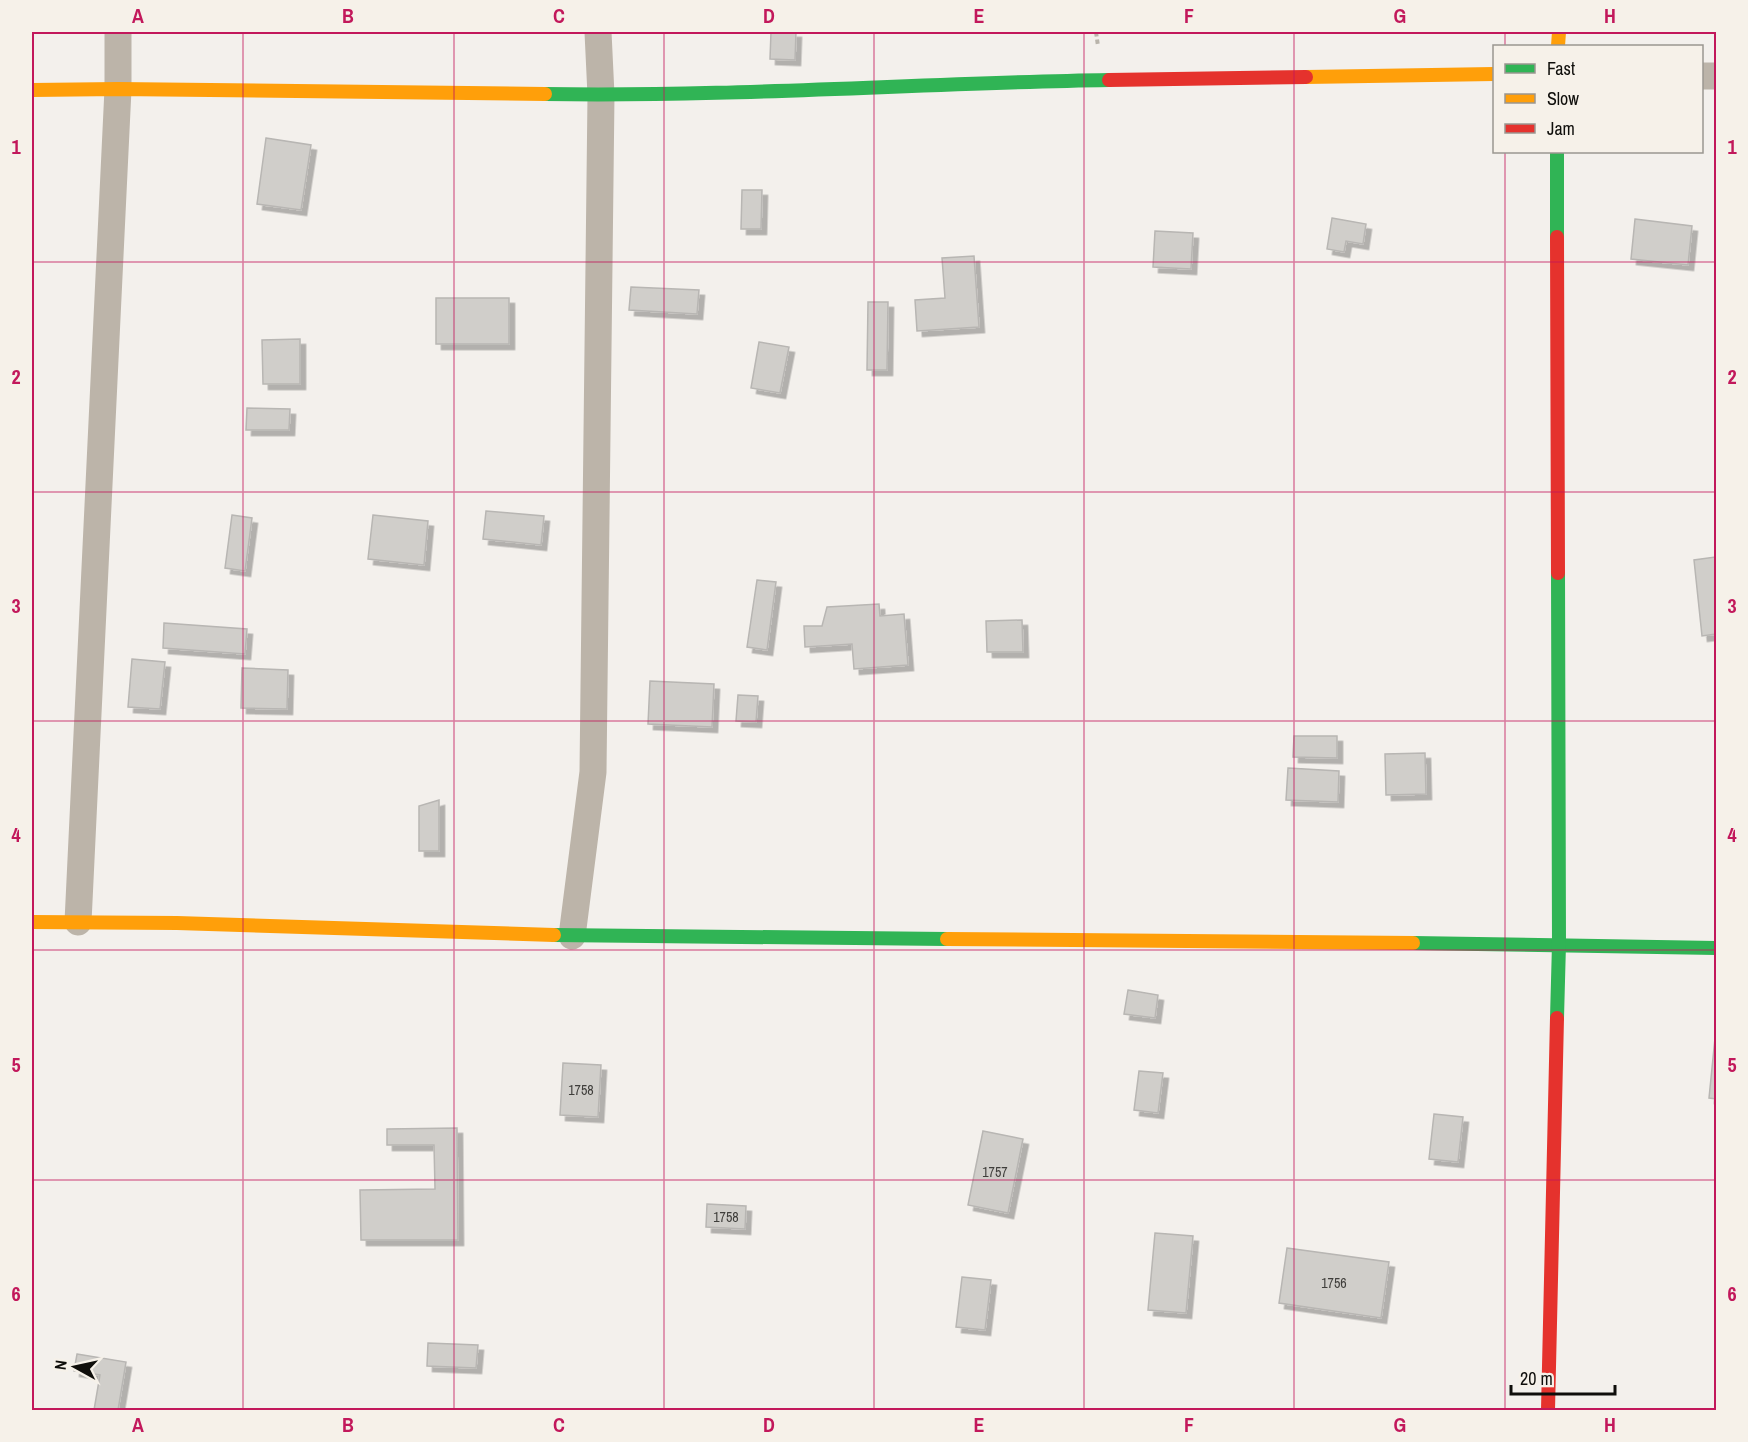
<svg xmlns="http://www.w3.org/2000/svg" width="1748" height="1442" viewBox="0 0 1748 1442" font-family="'Archivo Narrow',sans-serif">
<style>
.building{fill:#d0ceca;stroke:#b8b6b3;stroke-width:1.5;filter:url(#shadow)}
.lines{fill:none;stroke-linecap:round;stroke-linejoin:round}
.path{stroke:#b9b4ab;stroke-width:4;stroke-dasharray:4.5 3;stroke-linecap:butt}
.street{stroke:#bcb4a9;stroke-width:27}
.fast{stroke:#30b455;stroke-width:14}
.slow{stroke:#ff9f0a;stroke-width:14}
.jam{stroke:#e5322d;stroke-width:14}
.grid{fill:none;stroke:#c2185b;stroke-width:1.5;stroke-opacity:0.55}
.labels{text-anchor:middle;dominant-baseline:central;stroke-width:4.5;stroke-linejoin:round;paint-order:stroke}
.number-label{font-size:14px;fill:#3f3e3b}
.neatline{fill:none;stroke:#c2185b;stroke-width:2}
.grid-label{font-size:20px;text-anchor:middle;font-weight:bold;fill:#c2185b}
</style>
<defs>
<filter id="shadow"><feDropShadow dx="5.5" dy="5.5" stdDeviation="0" flood-color="#0004"/></filter>
</defs>
<rect width="100%" height="100%" fill="#f3f0ec"/>
<g class="building">
<polygon points="771,32 796,32 795,60 770,59"/>
<polygon points="266,138 311,145 301,210 257,204"/>
<polygon points="742,190 762,190 761,229 741,229"/>
<polygon points="1332,218 1366,224 1363,244 1346,241 1344,252 1327,249"/>
<polygon points="1635,219 1692,226 1688,265 1631,259"/>
<polygon points="1155,231 1193,233 1191,269 1153,267"/>
<polygon points="974,256 979,327 917,331 915,300 945,298 942,258"/>
<polygon points="631,287 699,290 697,314 629,310"/>
<rect x="436" y="298" width="73" height="46"/>
<polygon points="868,302 888,302 887,370 867,370"/>
<polygon points="300,339 300,384 263,384 262,340"/>
<polygon points="759,342 789,347 780,393 751,388"/>
<polygon points="247,408 290,409 289,430 246,430"/>
<polygon points="486,511 544,516 541,545 483,539"/>
<polygon points="232,515 252,518 245,571 225,568"/>
<polygon points="373,515 428,521 424,565 368,559"/>
<polygon points="1715,557 1716,634 1702,636 1694,560"/>
<polygon points="757,580 776,582 767,650 747,647"/>
<polygon points="879,604 880,616 904,614 908,665 854,669 852,644 805,647 804,626 822,626 827,607"/>
<polygon points="1022,620 1023,652 987,652 986,621"/>
<polygon points="164,623 247,629 245,654 163,648"/>
<polygon points="132,659 165,662 160,709 128,707"/>
<polygon points="242,668 288,670 287,709 241,708"/>
<polygon points="650,681 714,684 712,727 648,724"/>
<polygon points="738,695 758,696 756,722 736,721"/>
<polygon points="1294,736 1337,736 1337,758 1293,757"/>
<polygon points="1425,753 1426,794 1386,795 1385,754"/>
<polygon points="1288,768 1339,771 1338,802 1286,800"/>
<polygon points="439,800 439,851 419,851 419,806"/>
<polygon points="1128,990 1158,995 1155,1018 1124,1014"/>
<polygon points="1716,1028 1716,1099 1709,1098"/>
<polygon points="563,1063 601,1065 598,1117 560,1115"/>
<polygon points="1139,1071 1163,1073 1158,1113 1134,1110"/>
<polygon points="1434,1114 1463,1117 1458,1162 1429,1159"/>
<polygon points="457,1128 458,1240 361,1240 360,1190 435,1189 434,1145 387,1145 387,1129"/>
<polygon points="983,1131 1023,1139 1008,1213 968,1205"/>
<polygon points="707,1204 746,1206 745,1229 706,1227"/>
<polygon points="1155,1233 1193,1236 1186,1313 1148,1310"/>
<polygon points="1287,1248 1389,1262 1381,1318 1279,1303"/>
<polygon points="962,1277 991,1280 985,1330 956,1327"/>
<polygon points="428,1343 478,1345 476,1368 427,1366"/>
<polygon points="77,1354 126,1362 118,1410 94,1410 100,1375 74,1371"/>
</g>
<g class="lines">
<polyline class="path" points="1096,32 1098,46"/>
<g class="street">
<polyline points="1702,76 1716,76"/>
<polyline points="78,922 118,89 118,32"/>
<polyline points="572,936 593,772 601,95 598,32"/>
</g>
<g class="fast">
<path d="M545 94C733 97 921 83 1109 80"/>
<polyline points="1557,152 1557,237"/>
<polyline points="554,935 947,939"/>
<polyline points="1413,943 1716,948"/>
<polyline points="1557,1018 1559,944 1558,573"/>
</g>
<g class="slow">
<polyline points="1558,46 1559,32"/>
<polyline points="1306,77 1494,74"/>
<polyline points="32,90 118,89 545,94"/>
<polyline points="32,922 177,923 554,935"/>
<polyline points="947,939 1413,943"/>
</g>
<g class="jam">
<polyline points="1109,80 1306,77"/>
<polyline points="1557,237 1558,573"/>
<polyline points="1548,1410 1557,1018"/>
</g>
</g>
<path class="grid" d="M243 32V1410M454 32V1410M664 32V1410M874 32V1410M1084 32V1410M1294 32V1410M1505 32V46M1505 152V1410M32 262H1716M32 492H1716M32 721H1716M32 950H1716M32 1180H1716"/>
<g class="labels">
<g class="number-label">
<text x="581" y="1090">1758</text>
<text x="995" y="1172">1757</text>
<text x="726" y="1217">1758</text>
<text x="1334" y="1283">1756</text>
</g>
</g>
<rect width="1748" height="1442" fill="none" stroke="#f6f1e9" stroke-width="66"/>
<rect x="1493" y="45" width="210" height="108" fill="#f6f1e9" stroke="#9a9690" stroke-width="1.5"/>
<rect x="1505" y="64" width="30" height="9" fill="#30b455" stroke="#9a9690" stroke-width="1.5"/>
<text x="1547" y="75" font-size="18" fill="#0f0e0b">Fast</text>
<rect x="1505" y="94" width="30" height="9" fill="#ff9f0a" stroke="#9a9690" stroke-width="1.5"/>
<text x="1547" y="105" font-size="18" fill="#0f0e0b">Slow</text>
<rect x="1505" y="124" width="30" height="9" fill="#e5322d" stroke="#9a9690" stroke-width="1.5"/>
<text x="1547" y="135" font-size="18" fill="#0f0e0b">Jam</text>
<g transform="translate(75 1367) rotate(278)" stroke="#f6f1e9" stroke-width="4.5" paint-order="stroke">
<path d="M0-4.5L10 22L0 15L-10 22Z" fill="#0f0e0b"/>
<text y="-9" font-size="16" font-weight="bold" text-anchor="middle" fill="#0f0e0b">N</text>
</g>
<path d="M1511 1385v9h104v-9" fill="none" stroke="#0f0e0b" stroke-width="3"/>
<text x="1520" y="1385" font-size="18" fill="#0f0e0b" stroke="#f6f1e9" stroke-width="4.5" paint-order="stroke">20 m</text>
<rect x="33" y="33" width="1682" height="1376" class="neatline"/>
<g class="grid-label">
<text x="138" y="23">A</text>
<text x="348" y="23">B</text>
<text x="559" y="23">C</text>
<text x="769" y="23">D</text>
<text x="979" y="23">E</text>
<text x="1189" y="23">F</text>
<text x="1400" y="23">G</text>
<text x="1610" y="23">H</text>
<text x="16" y="154">1</text>
<text x="1732" y="154">1</text>
<text x="16" y="384">2</text>
<text x="1732" y="384">2</text>
<text x="16" y="613">3</text>
<text x="1732" y="613">3</text>
<text x="16" y="842">4</text>
<text x="1732" y="842">4</text>
<text x="16" y="1072">5</text>
<text x="1732" y="1072">5</text>
<text x="16" y="1301">6</text>
<text x="1732" y="1301">6</text>
<text x="138" y="1432">A</text>
<text x="348" y="1432">B</text>
<text x="559" y="1432">C</text>
<text x="769" y="1432">D</text>
<text x="979" y="1432">E</text>
<text x="1189" y="1432">F</text>
<text x="1400" y="1432">G</text>
<text x="1610" y="1432">H</text>
</g>
</svg>
